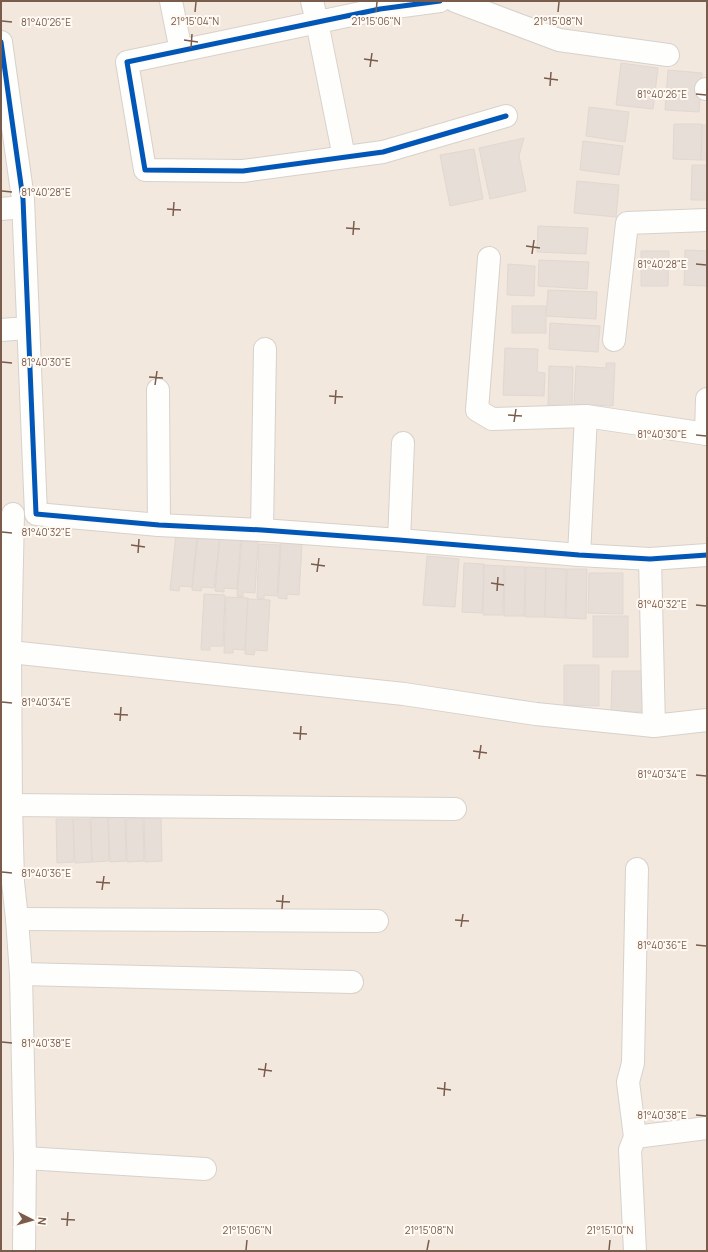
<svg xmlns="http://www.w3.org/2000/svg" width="708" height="1252" viewBox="0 0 708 1252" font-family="Manrope,sans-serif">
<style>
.residential{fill:#f2e8de}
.building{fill:#e6ded7;stroke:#e2d8d2}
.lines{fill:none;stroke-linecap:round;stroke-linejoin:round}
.minor-casing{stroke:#d7d1cb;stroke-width:24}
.minor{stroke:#fefefd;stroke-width:22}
.cycleway-casing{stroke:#fffaf3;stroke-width:8}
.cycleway{stroke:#0057b8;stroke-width:5}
.ticks{fill:none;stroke:#7a5c4d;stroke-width:1.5}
.ticks-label{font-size:10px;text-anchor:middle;fill:#7a5c4d;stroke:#fffaf3;stroke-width:4;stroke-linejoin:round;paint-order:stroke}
</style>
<rect width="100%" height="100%" fill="#f9f5f0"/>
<rect class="residential" x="1" y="1" width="706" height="1250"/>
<g class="building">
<polygon points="621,63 658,68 653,109 616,105"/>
<polygon points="668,70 702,73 699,112 665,110"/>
<polygon points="589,107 629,112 625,142 586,136"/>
<polygon points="674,124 702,124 701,160 673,159"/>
<polygon points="702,125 707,125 707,160 701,160"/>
<polygon points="524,138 519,156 526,191 490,199 479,148"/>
<polygon points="583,141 623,146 619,175 580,170"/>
<polygon points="474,149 483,199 450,206 440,155"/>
<polygon points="692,165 707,165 707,200 691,200"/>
<polygon points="577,181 619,185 616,217 574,213"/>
<polygon points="538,226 588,228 586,254 537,252"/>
<polygon points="685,250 707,251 707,286 684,285"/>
<polygon points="641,251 669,251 668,286 641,286"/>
<polygon points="539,260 589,262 587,289 538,286"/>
<polygon points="508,264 535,266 534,296 507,295"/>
<polygon points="548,290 597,292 596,319 546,316"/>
<rect x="512" y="306" width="34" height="27"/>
<polygon points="550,323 600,326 598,352 549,349"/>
<polygon points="505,348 538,349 537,372 545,373 544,396 503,395"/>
<polygon points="606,363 615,363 613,406 574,404 576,366 606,368"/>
<polygon points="549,366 573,367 572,406 548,405"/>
<polygon points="176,534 197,536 192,587 180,586 179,591 170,590"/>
<polygon points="198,535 220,537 214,588 202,587 201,591 192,590"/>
<polygon points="220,536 241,538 237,589 224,588 224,592 215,591"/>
<polygon points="242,541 258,542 255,593 243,592 243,597 237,596"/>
<polygon points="281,542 302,544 299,595 287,594 287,599 278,598"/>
<polygon points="259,544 280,545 277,596 264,595 264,599 257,598"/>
<polygon points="427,556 459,559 455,607 423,605"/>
<polygon points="464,563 484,564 482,613 462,612"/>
<polygon points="484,565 504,566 503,615 483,615"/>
<polygon points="505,566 525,567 524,616 504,616"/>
<polygon points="526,567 546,568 545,617 525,617"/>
<polygon points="546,568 566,569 565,618 545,617"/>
<polygon points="567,569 587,569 586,619 566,618"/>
<polygon points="589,573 623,573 623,614 588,613"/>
<polygon points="204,594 225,595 223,646 210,646 210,650 201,650"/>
<polygon points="226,597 248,598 245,650 233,649 233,653 224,653"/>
<polygon points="248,599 270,600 267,651 255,650 254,655 245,654"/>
<rect x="593" y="616" width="35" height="41"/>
<polygon points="564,665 599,665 599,706 564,705"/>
<polygon points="612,671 646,671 646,712 611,711"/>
<polygon points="108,817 109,861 92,862 91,818"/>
<polygon points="125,817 126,861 110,862 108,818"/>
<polygon points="143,818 144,861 127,862 126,819"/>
<polygon points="144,818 161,818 162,861 145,862"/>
<polygon points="56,819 73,819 74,862 57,863"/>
<polygon points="73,819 90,819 92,862 75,863"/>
</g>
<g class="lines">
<g class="minor-casing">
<g id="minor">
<polyline points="171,1 181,51"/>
<polyline points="312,1 317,22 344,157"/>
<polyline points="440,1 380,9 127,62 145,170 243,171 383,152 506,116"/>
<polyline points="455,1 559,40 668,55"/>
<polyline points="1,42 23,199 36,514 159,525 262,530 399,540 579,555 650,559 707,555"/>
<polyline points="706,89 707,89"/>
<polyline points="1,209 23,207"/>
<polyline points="489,258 477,410 492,419 586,416"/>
<polyline points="1,330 28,328"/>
<polyline points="614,340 627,223 707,220"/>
<polyline points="158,390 159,525"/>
<polyline points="706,434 707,399"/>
<polyline points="13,514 10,652 11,805 13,882 17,919 21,974 25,1158 24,1251"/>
<polyline points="262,530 265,349"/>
<polyline points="399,540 403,443"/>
<polyline points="579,555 586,416 707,434"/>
<polyline points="650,559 654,726 707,720"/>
<polyline points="1,651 404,694 536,714 654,726"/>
<polyline points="11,805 455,809"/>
<polyline points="17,919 377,921"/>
<polyline points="21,974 352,982"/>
<polyline points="635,1137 707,1128"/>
<polyline points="25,1158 205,1169"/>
<polyline points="635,1251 630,1150 635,1137 628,1082 633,1063 637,869"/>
</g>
</g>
<use href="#minor" class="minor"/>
<g class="cycleway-casing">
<g id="cycleway">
<polyline points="440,1 380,9 127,62 145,170 243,171 383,152 506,116"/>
<polyline points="1,42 23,199 36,514 159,525 262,530 399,540 579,555 650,559 707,555"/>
</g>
</g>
<use href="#cycleway" class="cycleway"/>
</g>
<path class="ticks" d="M195 12 196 2M376 12 377 2M558 12 559 2M2 21 12 22M184 40 198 42M191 48 192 34M364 59 378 61M370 67 372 53M544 78 558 80M550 86 551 72M696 94 706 95M2 191 12 192M167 209 181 210M173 216 174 202M346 228 360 229M353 235 354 221M526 246 540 248M532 254 534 240M696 264 706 265M2 362 12 363M149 377 163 378M155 385 157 371M329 396 343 397M335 404 336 390M508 415 522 416M514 422 516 409M696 435 706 436M2 532 12 533M131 545 145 547M138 553 139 539M311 564 325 566M317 572 319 558M491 583 504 585M497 591 498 577M696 605 706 606M2 702 12 703M114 714 128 715M120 721 121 707M293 733 307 734M300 740 301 726M473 751 487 753M479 759 481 745M696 775 706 776M2 872 12 873M96 882 110 883M102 890 104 876M276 901 290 902M282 909 283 895M455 920 469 921M461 927 463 914M696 945 706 946M2 1042 12 1043M258 1069 272 1071M264 1077 266 1063M437 1088 451 1090M444 1096 445 1082M696 1115 706 1116M61 1219 75 1220M67 1226 68 1212M246 1250 247 1240M427 1250 429 1240M609 1250 610 1240"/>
<g class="ticks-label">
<text x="195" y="25">21°15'04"N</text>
<text x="376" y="25">21°15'06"N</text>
<text x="558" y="25">21°15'08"N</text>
<text x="46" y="26">81°40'26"E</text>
<text x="662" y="98">81°40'26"E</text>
<text x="46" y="196">81°40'28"E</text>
<text x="662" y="268">81°40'28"E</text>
<text x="46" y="366">81°40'30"E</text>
<text x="662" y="438">81°40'30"E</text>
<text x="46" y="536">81°40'32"E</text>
<text x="662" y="608">81°40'32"E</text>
<text x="46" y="706">81°40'34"E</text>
<text x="662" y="778">81°40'34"E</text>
<text x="46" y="877">81°40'36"E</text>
<text x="662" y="949">81°40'36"E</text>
<text x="46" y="1047">81°40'38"E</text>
<text x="662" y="1119">81°40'38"E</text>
<text x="247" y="1234">21°15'06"N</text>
<text x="429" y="1234">21°15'08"N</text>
<text x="610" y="1234">21°15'10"N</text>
</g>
<rect width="708" height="1252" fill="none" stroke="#7a5c4d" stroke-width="4"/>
<g transform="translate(32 1220) rotate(96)" stroke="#fffaf3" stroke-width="3" paint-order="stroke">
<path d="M0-3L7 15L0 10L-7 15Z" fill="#7a5c4d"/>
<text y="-6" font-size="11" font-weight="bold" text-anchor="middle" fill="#7a5c4d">N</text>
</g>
</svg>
